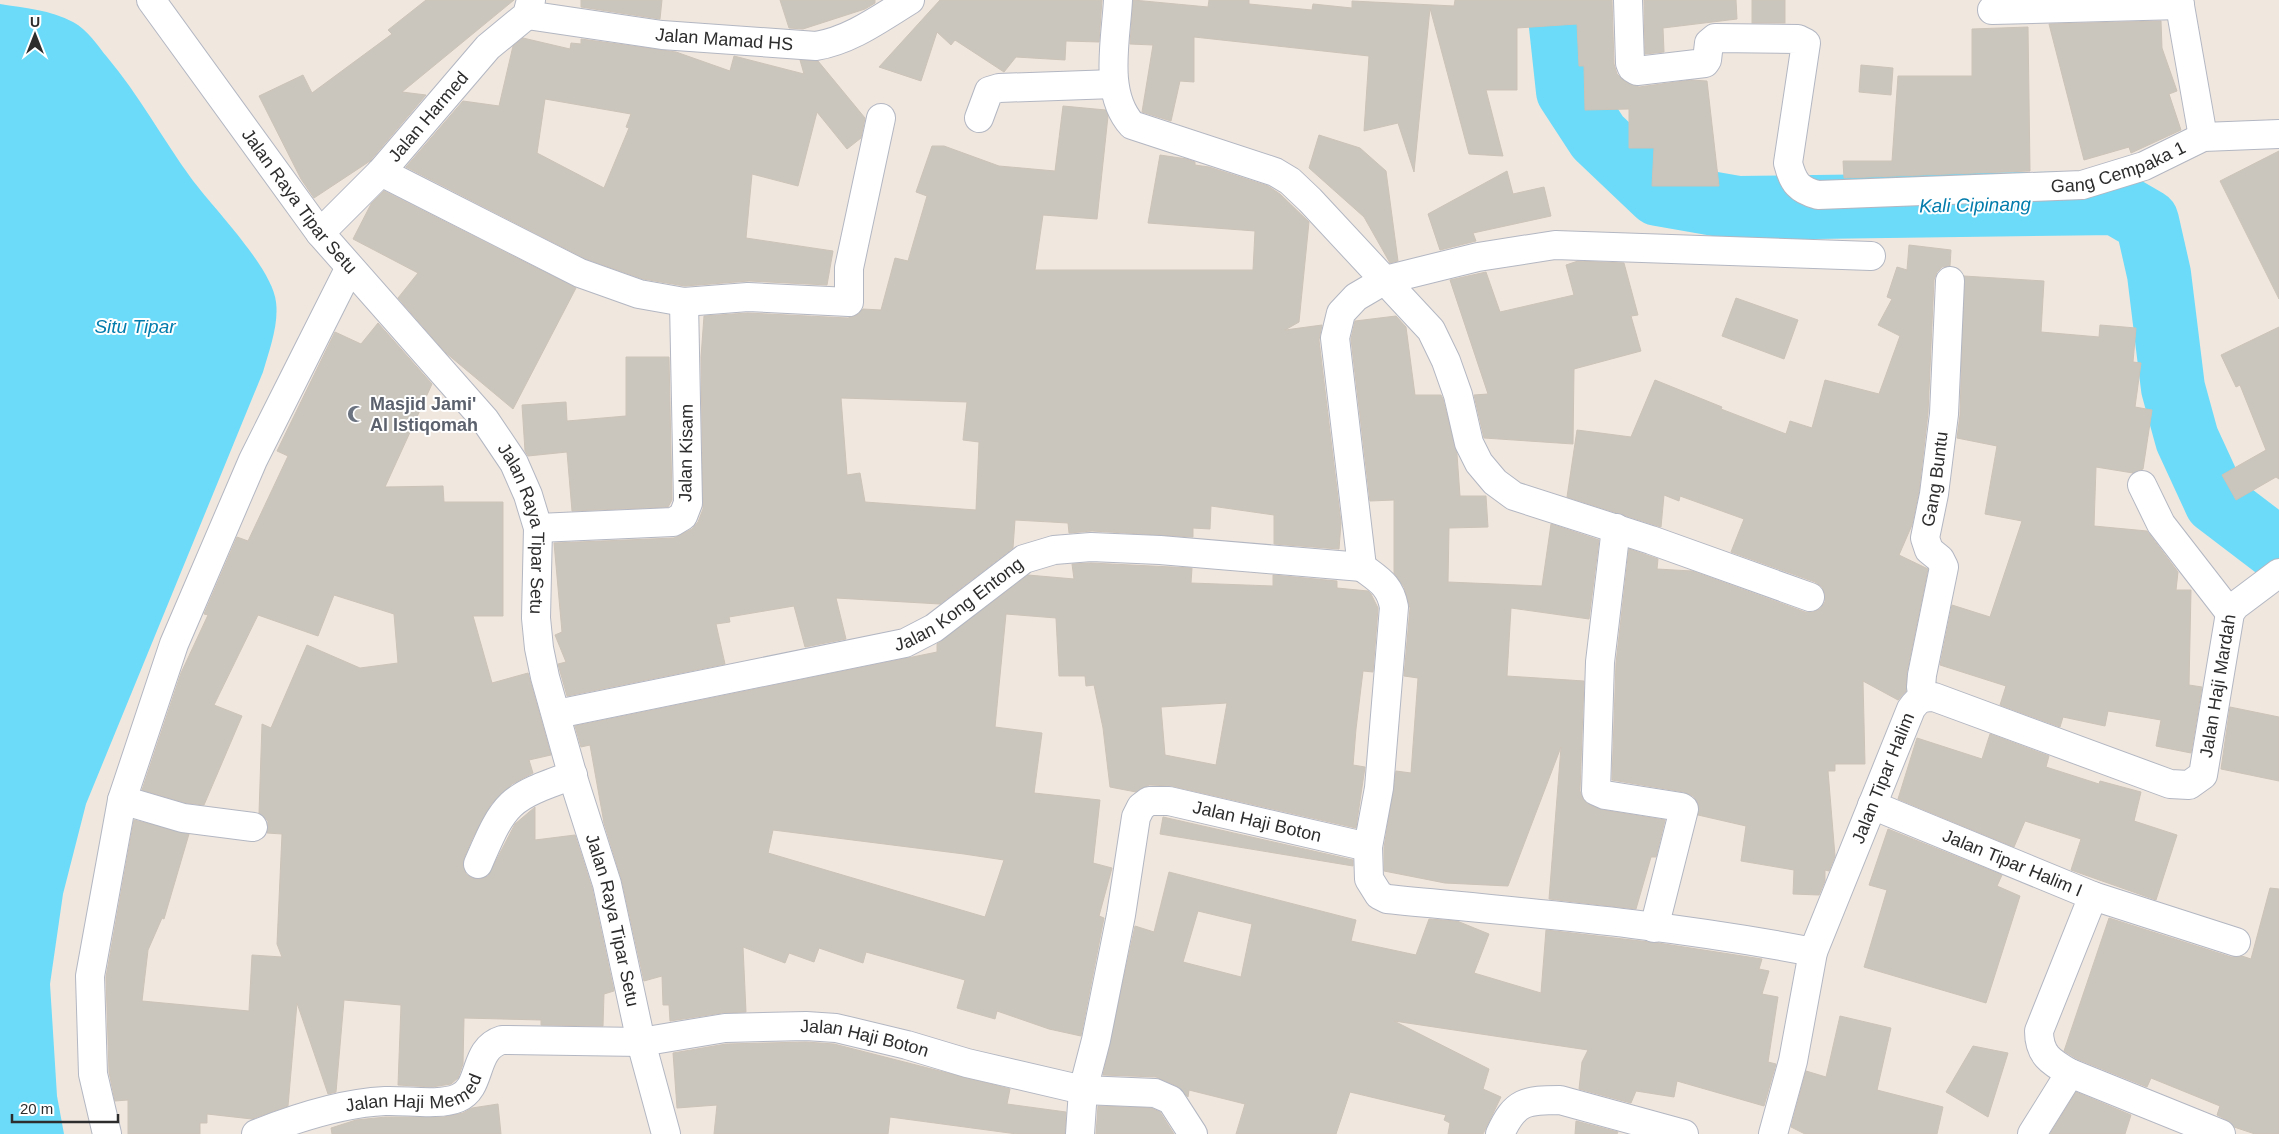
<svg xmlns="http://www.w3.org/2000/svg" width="2279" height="1134" viewBox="0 0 2279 1134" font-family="Helvetica,sans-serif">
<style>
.water{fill:#6bdbf9}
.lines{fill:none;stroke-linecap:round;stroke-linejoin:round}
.river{stroke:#6bdbf9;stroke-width:64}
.building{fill:#cbc6bd;stroke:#ccc3b8;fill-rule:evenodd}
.minor-casing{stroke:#b3b7c2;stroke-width:30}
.minor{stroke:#fff;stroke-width:28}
.labels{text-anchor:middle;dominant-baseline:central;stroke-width:4;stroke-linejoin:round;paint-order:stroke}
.street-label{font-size:18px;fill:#2d2d2d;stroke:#fff}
.worship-label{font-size:18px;font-weight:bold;fill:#5b616d;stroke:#fff;text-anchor:start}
.water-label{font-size:19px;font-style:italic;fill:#037cac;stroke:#fff}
</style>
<rect width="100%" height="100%" fill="#f0e7df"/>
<path class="water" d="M0 4C24 8 51 10 73 22 88 30 97 45 107 57 139 95 162 138 191 178 213 208 272 267 276 302 279 325 269 351 263 372L86 804 63 894 50 984 57 1096 64 1134H0Z"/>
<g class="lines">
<polyline class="river" points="1560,0 1559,8 1568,91 1598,137 1658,194 1738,208 2116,203 2147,221 2159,274 2173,388 2187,439 2216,502 2279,550"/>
</g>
<g class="building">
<polygon points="426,0 514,0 402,92 426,95 370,161 314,198 301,179 259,96 303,75 312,93 392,34 388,30"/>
<polygon points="581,0 662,0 660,19 581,7"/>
<polygon points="780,0 875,0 875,3 865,9 803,29 789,28"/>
<polygon points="940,0 1102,0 1099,42 1066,41 1065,60 1016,57 1004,72 955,40 951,45 937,32 921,81 879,67"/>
<polygon points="1133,0 1208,7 1209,0 1249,0 1249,4 1312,10 1313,4 1352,8 1352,1 1454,6 1455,0 1612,0 1614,64 1617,74 1624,81 1639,87 1691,80 1707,81 1719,186 1652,186 1654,148 1629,148 1629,109 1585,110 1584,66 1579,66 1577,24 1517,28 1517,90 1486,90 1503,156 1469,154 1430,8 1414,172 1398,123 1364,131 1369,56 1194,37 1194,82 1180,81 1171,121 1142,112 1153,45 1130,44"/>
<polygon points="1644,0 1736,0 1737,19 1663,28 1664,52 1645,54"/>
<rect x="1752" y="0" width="33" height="23"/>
<polygon points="2161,21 2162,48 2177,91 2169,94 2181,130 2131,153 2129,147 2084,160 2049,24"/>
<polygon points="2028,27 2030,171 1844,178 1843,161 1892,161 1898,76 1972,76 1972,29"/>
<path d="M523 38 570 49 571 43 581 44V39L676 52 730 71 734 56 804 74 800 60 818 61 865 118 861 138 847 149 817 112 798 186 752 174 746 238 833 251 827 285 749 281 685 286 643 279 586 259 406 167 463 101 499 106 513 46ZM545 99 631 114 626 127 629 128 604 188 537 153Z"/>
<polygon points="1861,65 1893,68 1891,95 1859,92"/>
<path d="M1063 106 1106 110 1108 116 1097 219 1043 215 1035 270H1253L1255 231 1148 223 1160 155 1187 159 1195 162V165L1209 167 1268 186 1280 194 1309 222 1299 322 1285 330 1322 325 1319 340 1341 523 1339 549 1274 544V515L1211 506 1210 529 1193 528V537L1092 531 1069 533 1068 523 1015 520 1013 548 940 604 836 598 846 639 805 647 794 606 729 617 730 622 716 624 725 664 567 696 558 664 566 662 555 635 562 632 554 543 674 538 692 529 698 522 703 509 701 357 704 316 748 313 848 318 857 315 863 309 881 310 895 258 908 261 927 196 916 192 932 146H944L999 166 1055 171ZM841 398 967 402 963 440 979 442 976 510 865 502 860 473 847 475Z"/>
<polygon points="1319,135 1360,148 1386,171 1398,261 1390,263 1364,217 1309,168"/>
<polygon points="2279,151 2279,299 2220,181"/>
<polygon points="1507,171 1513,194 1544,187 1551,216 1473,233 1476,241 1440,250 1428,214"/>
<polygon points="384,191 576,288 513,409 446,353 398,298 418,273 353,239 371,204"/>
<polygon points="1909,245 1951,250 1950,266 1942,267 1937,272 1934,280 1928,413 1919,491 1912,525 1899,555 1928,569 1907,672 1906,691 1898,700 1863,681 1865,764 1835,764 1835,771 1828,771 1835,856 1829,871 1825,870 1825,881 1819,895 1793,894 1794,870 1741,861 1746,826 1698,815 1698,803 1693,796 1684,792 1612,780 1616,663 1629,549 1658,559 1657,569 1692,571 1805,612 1813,612 1820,609 1825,602 1825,594 1822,587 1815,582 1731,552 1744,519 1680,496 1679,501 1664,495 1661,527 1567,497 1577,430 1631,437 1655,380 1722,407 1721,409 1786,434 1790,421 1812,428 1825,380 1879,394 1900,336 1878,325 1892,299 1887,297 1897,267 1907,270"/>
<polygon points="1578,261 1624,263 1638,315 1631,316 1641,351 1574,369 1573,444 1484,438 1474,395 1488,394 1450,280 1486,272 1500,312 1574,295 1566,265"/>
<polygon points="1964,276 2044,281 2041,332 2099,337 2100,325 2136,328 2133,362 2141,363 2135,407 2152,410 2143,469 2133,473 2096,467 2094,526 2147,531 2178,572 2176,590 2191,590 2189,685 2202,687 2191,753 2156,746 2161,720 2108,711 2105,726 2063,717 2060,727 2000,705 2006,686 1940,665 1952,605 1990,617 2022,521 1985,514 1997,446 1957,438 1960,415"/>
<polygon points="1736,298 1798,320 1784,359 1722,336"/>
<polygon points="1396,316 1406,327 1415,395 1441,395 1443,399 1457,454 1460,496 1486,496 1488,527 1449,528 1448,582 1542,586 1551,524 1599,540 1589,619 1511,608 1507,676 1584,681 1580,791 1583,799 1590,805 1603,810 1665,820 1656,857 1651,857 1636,909 1549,899 1561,747 1508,886 1445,883 1384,871 1384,848 1396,771 1411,773 1418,678 1404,676 1410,608 1404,587 1394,573 1394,500 1370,501 1351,339 1355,321"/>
<polygon points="378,323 432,384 385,487 443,486 444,502 503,502 503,616 473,616 492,683 528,673 551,755 529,760 533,773 512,784 491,804 473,837 464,858 463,866 466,874 472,878 480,879 488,876 515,824 535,807 535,840 575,835 592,888 614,991 604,994 603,1026 541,1025 541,1020 464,1018 463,1064 458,1078 451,1084 432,1087 398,1085 401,1005 344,1000 336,1092 328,1094 297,1003 288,1106 252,1119 207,1114 207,1123 200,1123 200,1134 128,1134 128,1100 115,1101 109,1072 106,977 134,820 189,834 164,919 162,918 148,950 142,1001 249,1011 252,955 282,957 277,944 282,834 267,833 268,821 259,813 262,724 271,728 307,645 360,668 398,663 394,614 334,595 318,636 258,615 214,705 242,716 204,805 186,803 142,790 181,673 208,615 204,614 237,537 248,541 288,456 277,451 335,332 361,344"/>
<polygon points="2279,327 2279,479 2276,477 2236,500 2222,475 2266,450 2240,385 2236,387 2221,355"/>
<polygon points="626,357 669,357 672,500 668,507 572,511 567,452 528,456 525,451 522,405 566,402 567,421 626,416"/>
<path d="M1091 563 1192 568 1191 583 1273 586V575L1337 581V588L1368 591 1371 594 1378 608 1373 672 1363 671 1356 729 1353 765 1365 767 1356 828 1172 786 1149 785 1136 792 1110 787 1103 728 1094 685 1086 686 1085 676H1059L1056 618 1006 614 995 727 1042 733 1034 793 1100 800 1093 863 1112 868 1099 916 1104 918 1081 1036 1049 1029 997 1011 995 1019 957 1008 965 980 866 952 863 963 819 948 814 962 789 953 785 963 743 947 746 1012 722 1013 670 1021 669 1005H663L662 976 644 981 622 881 604 823 590 745 581 747 575 726 937 652V644L1028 575 1074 579 1072 564ZM1227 703 1216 765 1165 755 1161 707ZM773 830 964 854 1004 860 985 917 768 853Z"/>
<polygon points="2230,707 2279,717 2279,781 2221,769"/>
<polygon points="1990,734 2049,756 2046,767 2099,784 2100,781 2141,792 2134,821 2177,835 2156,900 2071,870 2081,839 2025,821 2014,847 1898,799 1917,738 1982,759"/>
<polygon points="1163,817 1353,860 1353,866 1160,834"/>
<polygon points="1888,829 2002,875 1997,886 2020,896 1986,1003 1864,967 1887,890 1869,885"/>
<path d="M1169 872 1356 920 1351 941 1416 955 1429 919 1457 921 1489 934 1474 973 1541 993 1546 930 1658 943 1762 959 1759 969 1769 971 1762 994 1778 997 1768 1062 1776 1064 1764 1106 1677 1081 1674 1097 1636 1091 1631 1103 1579 1089 1582 1062 1588 1050 1394 1021 1489 1069 1483 1089 1501 1097 1483 1134H1448L1450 1123 1444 1120 1446 1115 1350 1092 1336 1134H1236L1245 1104 1189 1090 1188 1097 1177 1086 1156 1077 1103 1075 1135 926 1154 932ZM1198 911 1252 924 1241 977 1183 962Z"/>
<polygon points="2270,888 2279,889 2279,1134 2255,1134 2234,1127 2227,1120 2217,1115 2220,1106 2151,1078 2147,1087 2077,1059 2064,1051 2109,918 2231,957 2242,956 2251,959"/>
<polygon points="1840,1016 1891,1028 1877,1090 1943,1107 1937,1134 1805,1134 1791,1127 1806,1071 1826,1077"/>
<polygon points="806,1042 834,1044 1010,1089 1007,1104 1066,1112 1065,1134 1017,1134 890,1117 888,1134 714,1134 717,1105 677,1108 673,1053 726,1044"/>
<polygon points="1973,1046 2008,1053 1988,1117 1946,1092"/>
<polygon points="2076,1092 2131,1115 2125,1134 2050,1134"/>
<polygon points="498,1104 501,1134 332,1134 331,1128 356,1120 386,1117 444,1117 463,1113 472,1108"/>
<polygon points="1098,1106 1151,1108 1160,1112 1174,1134 1096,1134"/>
<polygon points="1576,1121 1618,1132 1617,1134 1575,1134"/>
</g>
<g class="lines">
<g class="minor-casing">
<g id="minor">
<path id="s1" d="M151 0 320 233 485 420 514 463 528 495 538 528 536 618 539 648 545 677 575 784 607 884 641 1042 666 1134"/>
<path d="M1118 0C1116 40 1103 93 1132 125L1275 172 1290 181 1310 200 1431 330 1446 361 1458 395 1469 443 1479 463 1495 482 1514 496 1651 540 1810 597"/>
<path id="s2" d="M1628 0 1630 63 1632 68 1637 71 1705 63 1707 60 1709 43 1715 38 1798 39 1806 43 1788 163C1793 183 1799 190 1818 195L2082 185 2144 166 2203 137 2279 134"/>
<polyline points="2179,0 2203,137"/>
<polyline points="1992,10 2180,5"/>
<path id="s3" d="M527 15 662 35 816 46C851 40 879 19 910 0"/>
<polyline points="979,118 989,91 999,88 1114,84"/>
<polyline points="381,172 580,273 639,294 684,302 748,297 849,302 849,268 881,118"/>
<path id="s4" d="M320 233 381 172 488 47 527 15 531 0"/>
<polyline points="2142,485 2161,524 2230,613"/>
<polyline points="538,528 673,522 683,516 688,503 684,302"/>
<polyline points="1616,528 1600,662 1596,791 1605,795 1681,807 1684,809 1654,928"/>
<polyline points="1362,567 1335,338 1341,313 1356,297 1385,280 1478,257 1555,245 1871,256"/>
<path d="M1362 567C1379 580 1390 585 1394 607L1379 788 1368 847 1369 879 1379 895 1387 899C1529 913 1672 924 1813 952"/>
<path id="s5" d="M1923 697 1921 687 1922 675 1944 567 1940 559 1929 550 1925 538 1934 494 1944 414 1950 281"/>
<path id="s6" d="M557 714 905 643 934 628 1024 559 1054 550 1091 547 1160 550 1362 567"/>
<polyline points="122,800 183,818 253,827"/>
<path id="s7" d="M1872 805 2093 896 2039 1031C2039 1055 2051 1062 2070 1073L2221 1134"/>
<path d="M478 864C505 801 508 798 573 775"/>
<polyline points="2093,896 2236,942"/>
<polyline points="107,1134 93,1074 90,976 122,800 174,644 253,460 349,269"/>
<path id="s8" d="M256 1134C296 1118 341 1103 385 1101 406 1100 439 1106 458 1098 483 1088 472 1049 502 1040L641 1042 725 1028 806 1026 836 1028 907 1045 967 1063 1083 1090 1155 1093 1171 1100 1193 1134"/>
<path id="s9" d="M1080 1134 1083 1090 1096 1040 1121 915 1136 817 1141 807 1149 801H1169L1368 847"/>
<path d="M1500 1134C1515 1101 1526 1100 1560 1100L1684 1134"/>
<path id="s10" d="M1773 1134 1793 1061 1813 952 1911 709C1918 699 1922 697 1934 697L2170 784 2189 785 2203 775 2230 613 2235 606 2279 573"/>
<polyline points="2032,1134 2070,1073"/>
</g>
</g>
<use href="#minor" class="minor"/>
</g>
<defs>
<g id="mosque-bare" transform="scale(1.35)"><path d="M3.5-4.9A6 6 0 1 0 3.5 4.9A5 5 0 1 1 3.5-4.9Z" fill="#6b7280" stroke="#fff" stroke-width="2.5" paint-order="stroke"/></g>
</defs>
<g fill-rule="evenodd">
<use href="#mosque-bare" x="356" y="414"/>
</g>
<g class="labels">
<g class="street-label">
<text stroke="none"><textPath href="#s3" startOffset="199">Jalan Mamad HS</textPath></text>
<text stroke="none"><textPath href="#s4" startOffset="159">Jalan Harmed</textPath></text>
<text stroke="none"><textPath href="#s2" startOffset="735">Gang Cempaka 1</textPath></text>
<text stroke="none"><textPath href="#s1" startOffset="250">Jalan Raya Tipar Setu</textPath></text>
<text transform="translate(686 453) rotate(-89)">Jalan Kisam</text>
<text stroke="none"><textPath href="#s5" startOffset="228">Gang Buntu</textPath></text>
<text stroke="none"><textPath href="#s1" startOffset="656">Jalan Raya Tipar Setu</textPath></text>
<text stroke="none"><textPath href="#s6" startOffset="421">Jalan Kong Entong</textPath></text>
<text stroke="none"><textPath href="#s10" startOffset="854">Jalan Haji Mardah</textPath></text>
<text stroke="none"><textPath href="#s10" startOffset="374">Jalan Tipar Halim</textPath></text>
<text stroke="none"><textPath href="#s9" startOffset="454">Jalan Haji Boton</textPath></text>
<text stroke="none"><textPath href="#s7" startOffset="152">Jalan Tipar Halim I</textPath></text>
<text stroke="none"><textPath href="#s1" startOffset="1061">Jalan Raya Tipar Setu</textPath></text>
<text stroke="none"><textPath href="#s8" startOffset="648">Jalan Haji Boton</textPath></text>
<text stroke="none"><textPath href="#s8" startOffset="166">Jalan Haji Memed</textPath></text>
</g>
<g class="worship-label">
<text x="370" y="404">Masjid Jami'<tspan x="370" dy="21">Al Istiqomah</tspan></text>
</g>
<g class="water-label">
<text transform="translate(1975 205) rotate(-1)">Kali Cipinang</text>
<text x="135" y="326">Situ Tipar</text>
</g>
</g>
<g transform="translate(35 35)" stroke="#ffffff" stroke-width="4" paint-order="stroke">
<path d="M0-4L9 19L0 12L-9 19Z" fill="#2d2d2d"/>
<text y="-8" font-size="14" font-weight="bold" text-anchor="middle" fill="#2d2d2d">U</text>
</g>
<path d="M12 1114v8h106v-8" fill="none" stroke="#2d2d2d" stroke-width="2.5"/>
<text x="20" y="1114" font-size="15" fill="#2d2d2d" stroke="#ffffff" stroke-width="4" paint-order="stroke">20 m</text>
</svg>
